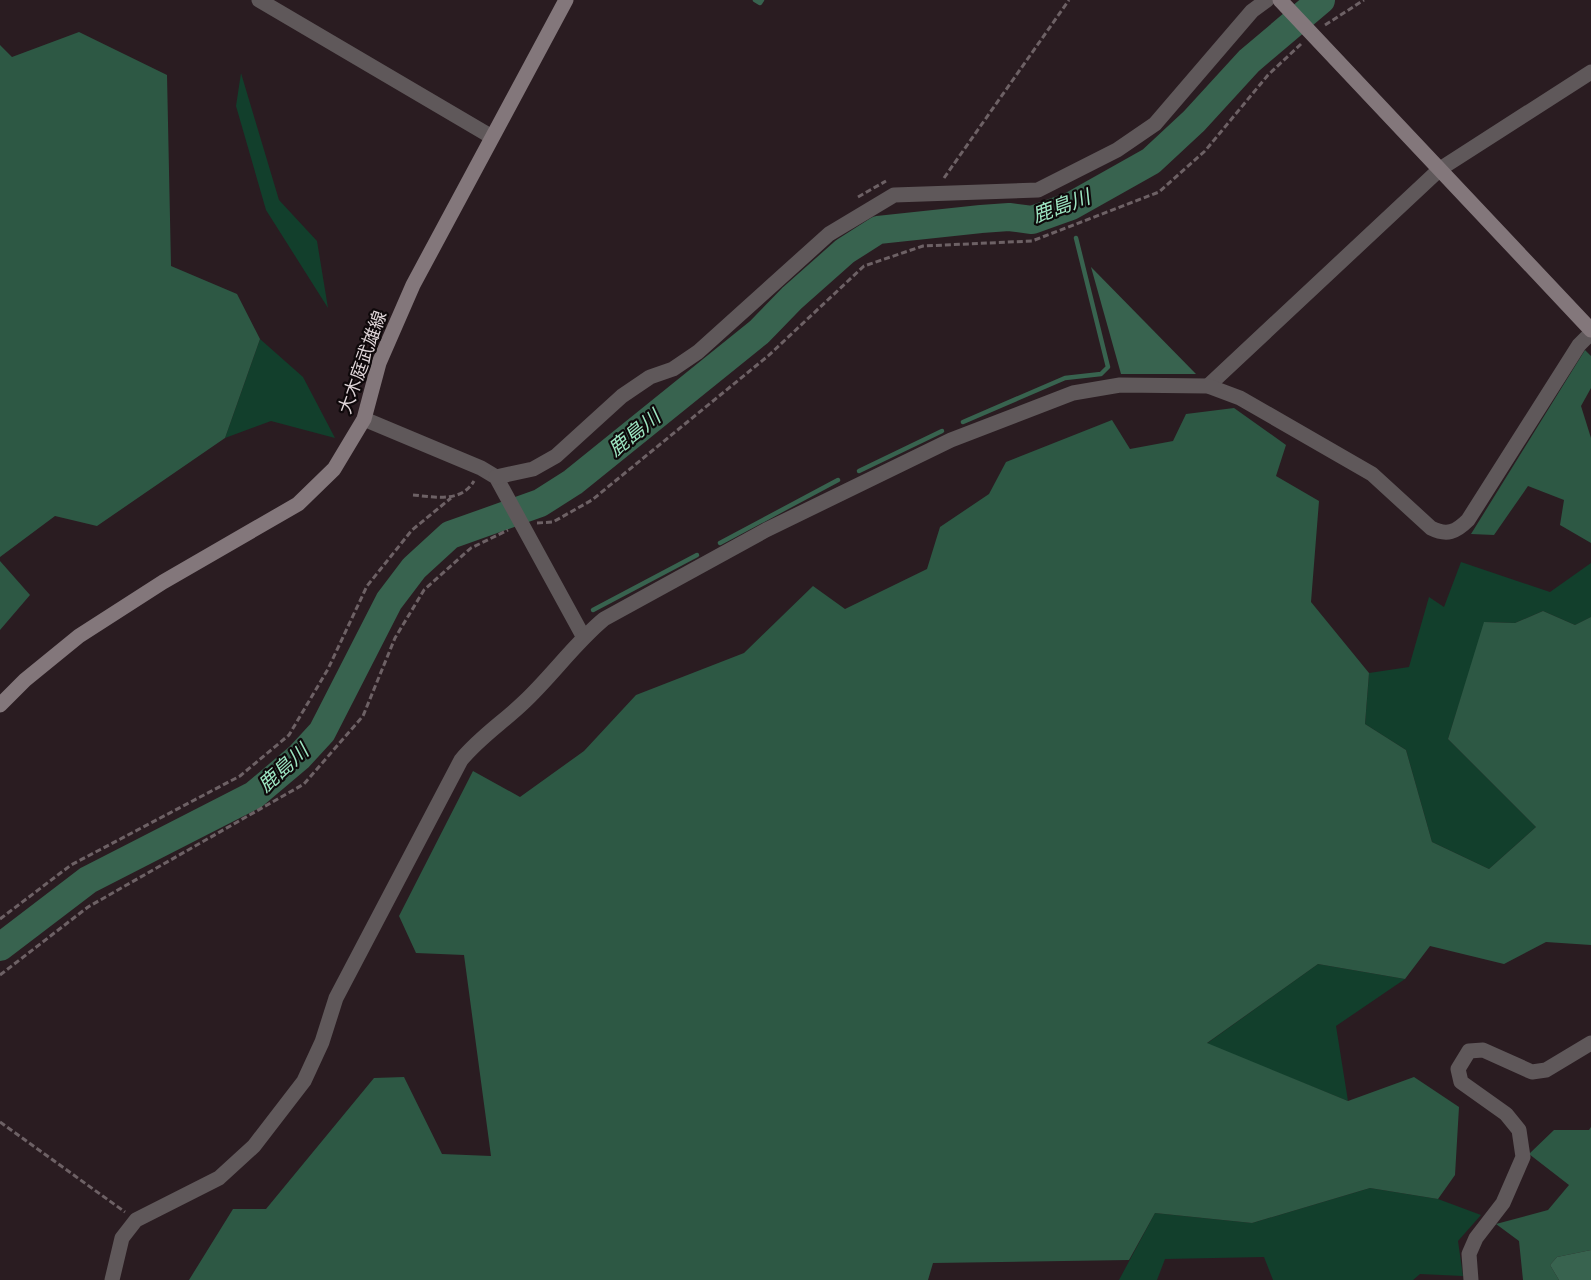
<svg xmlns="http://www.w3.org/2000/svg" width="1591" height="1280" viewBox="0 0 1591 1280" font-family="'Roboto Condensed','Noto Sans JP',sans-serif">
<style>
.green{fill:#123f2c}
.forest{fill:#2d5844}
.water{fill:#38634f}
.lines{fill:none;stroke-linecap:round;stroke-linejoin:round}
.stream{stroke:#38634f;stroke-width:4.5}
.river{stroke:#38634f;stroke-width:28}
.path{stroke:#6d6165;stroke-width:3;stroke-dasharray:6 3;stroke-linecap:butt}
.street{stroke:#5f585a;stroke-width:15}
.secondary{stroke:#83777b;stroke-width:15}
.labels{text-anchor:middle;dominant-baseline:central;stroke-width:4.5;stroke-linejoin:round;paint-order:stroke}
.street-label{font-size:18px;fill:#ded4d7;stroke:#0e080a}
.water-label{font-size:20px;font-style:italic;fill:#9de6c2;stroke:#0e080a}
</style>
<rect width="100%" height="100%" fill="#2a1c21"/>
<g class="green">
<polygon points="241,73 279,200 317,241 328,308 266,210 236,106"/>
<polygon points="260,339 303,377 335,438 271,421 225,438"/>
<polygon points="1461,562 1550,592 1591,563 1591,617 1575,625 1543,611 1515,623 1485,622 1448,739 1536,827 1489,869 1432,842 1406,750 1365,724 1369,673 1409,667 1429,597 1444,607"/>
<polygon points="1318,964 1405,979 1336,1026 1348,1101 1206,1044"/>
<polygon points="1370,1188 1438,1199 1481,1215 1458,1241 1463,1276 1420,1274 1413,1280 1273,1280 1264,1257 1165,1259 1157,1280 1119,1280 1155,1213 1252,1223"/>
</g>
<g class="forest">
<polygon points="79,32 167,75 171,266 237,294 260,339 225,438 97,526 55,516 0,557 0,45 12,57"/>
<polygon points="1585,350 1591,356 1591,388 1581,406 1591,438 1591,543 1560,525 1564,500 1528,486 1494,535 1471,534"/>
<polygon points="1234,408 1286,445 1276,476 1319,501 1311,602 1369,673 1365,724 1406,750 1432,842 1489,869 1536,827 1448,739 1484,622 1515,623 1543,611 1575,625 1591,617 1591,945 1546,942 1504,964 1430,946 1405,979 1318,964 1207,1043 1348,1101 1414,1077 1459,1107 1455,1175 1438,1199 1370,1188 1252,1223 1155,1213 1129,1260 933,1263 928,1280 189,1280 233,1209 266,1209 374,1078 404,1077 442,1154 491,1156 464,955 416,953 399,916 473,771 520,797 584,751 636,695 744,653 813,586 845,609 927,569 940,527 989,494 1006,462 1112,420 1130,449 1173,441 1186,414"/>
<polygon points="0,561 30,595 0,630"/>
<polygon points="1591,1127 1591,1250 1557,1257 1550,1265 1559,1280 1523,1280 1519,1241 1496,1224 1548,1210 1569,1185 1529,1154 1554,1130 1589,1130"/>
</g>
<g class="water">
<polygon points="1091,267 1196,374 1121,374"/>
<polygon points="1591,1250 1591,1280 1559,1280 1550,1265 1557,1257"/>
</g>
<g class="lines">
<g class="stream">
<polyline points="755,0 760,3 762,0"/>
<polyline points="1071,206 1072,218"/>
<polyline points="963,422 1065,378 1101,374 1108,367 1076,238"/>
<polyline points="859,471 942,431"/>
<polyline points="720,543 838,480"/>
<polyline points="593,610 697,555"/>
</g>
<polyline class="river" points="0,947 88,880 254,795 299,757 322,732 389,601 414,568 450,535 540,503 573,482 759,332 792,298 845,251 878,230 981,219 1009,217 1032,220 1071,206 1151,161 1194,121 1249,61 1321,0"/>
<g class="path">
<polyline points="1325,25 1364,0"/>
<polyline points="944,178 1069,0"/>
<polyline points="858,197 886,181"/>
<path d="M413 495C435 497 461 503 474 481"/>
<polyline points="537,523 553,522 592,500 768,356 864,266 923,246 1032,241 1159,192 1205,151 1268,75 1301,44"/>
<polyline points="0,919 71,865 240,776 289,735 328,669 367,586 412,530 451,498"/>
<polyline points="0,975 88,907 304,784 363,716 395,638 424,590 471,548 508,530"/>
<polyline points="0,1122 125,1212"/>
</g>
<g class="street">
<polyline points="259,0 492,137"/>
<polyline points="1208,386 1440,169 1591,72"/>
<polyline points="364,419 481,468 496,477 583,636"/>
<polyline points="496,477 533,469 556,456 622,396 650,377 673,369 698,352 829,234 894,195 1038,190 1117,150 1155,124 1252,11 1267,0"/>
<path d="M112 1280 122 1238 136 1220 219 1178 254 1146 304 1081 322 1042 336 998 461 760C480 737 502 723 523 703 552 676 574 644 604 619L766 530 951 440 1073 393 1120 385 1208 386 1240 398 1372 474 1431 528C1447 536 1456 532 1468 520L1579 345 1591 333"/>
<polyline points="1471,1280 1469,1254 1476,1238 1503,1203 1523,1157 1519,1130 1506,1114 1461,1082 1458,1069 1469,1051 1483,1050 1532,1072 1546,1070 1591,1043"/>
</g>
<g class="secondary">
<polyline points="1280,0 1591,330"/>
<polyline points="0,705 25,680 79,636 163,582 298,504 334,469 364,419 379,363 413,285 566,0"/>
</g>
</g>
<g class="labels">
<g class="street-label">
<text transform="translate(362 362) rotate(-70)">大木庭武雄線</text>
</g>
<g class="water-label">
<text transform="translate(1061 206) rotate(-20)">鹿島川</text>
<text transform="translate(634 433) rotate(-39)">鹿島川</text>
<text transform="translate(283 768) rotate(-42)">鹿島川</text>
</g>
</g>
</svg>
